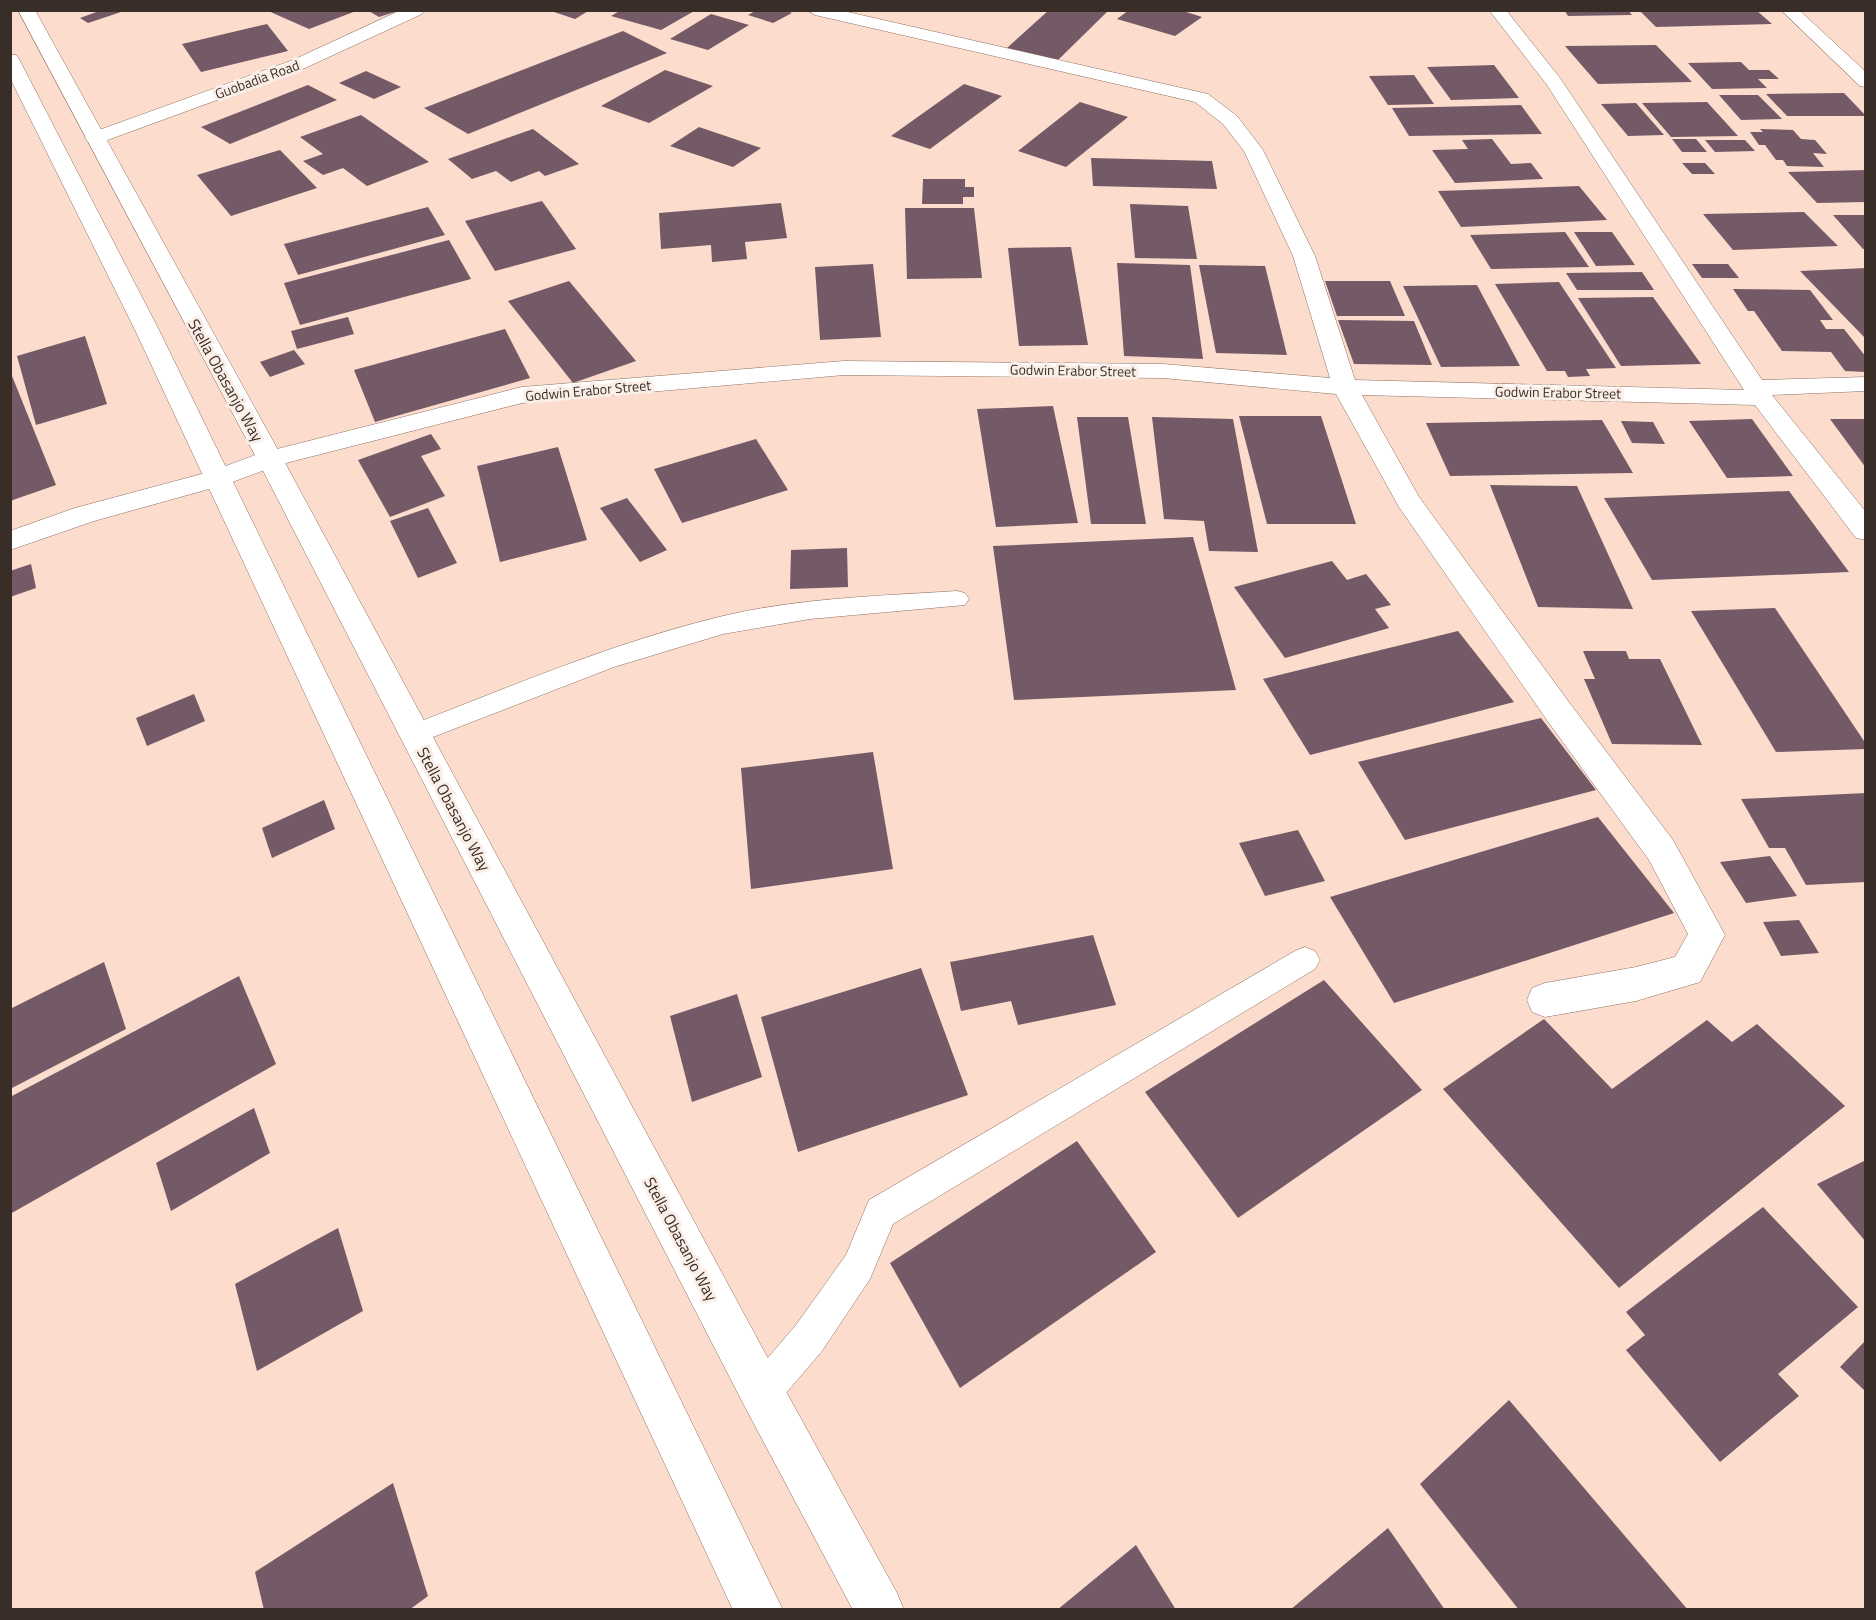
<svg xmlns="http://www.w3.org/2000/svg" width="1876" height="1620" viewBox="0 0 1876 1620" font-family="'Titillium Web',sans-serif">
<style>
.building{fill:#745966}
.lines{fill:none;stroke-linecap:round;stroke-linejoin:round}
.service-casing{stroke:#8d7062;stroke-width:1}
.minor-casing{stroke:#8d7062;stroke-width:1}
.tertiary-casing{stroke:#8d7062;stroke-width:1}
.service{fill:#fff;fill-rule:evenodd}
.minor{fill:#fff;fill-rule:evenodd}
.tertiary{fill:#fff;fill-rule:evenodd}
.labels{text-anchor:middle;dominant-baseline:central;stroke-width:6;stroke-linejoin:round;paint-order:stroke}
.far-street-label{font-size:14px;fill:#392d27;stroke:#fbeee7}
.street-label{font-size:16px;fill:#392d27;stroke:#fbeee7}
</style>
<rect width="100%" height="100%" fill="#fcdccc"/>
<g class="building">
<polygon points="102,10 124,11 88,23 80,18"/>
<polygon points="266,10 356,10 356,11 309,29"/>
<polygon points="367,10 398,10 398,11 379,17"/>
<polygon points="548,10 590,10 575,19"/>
<polygon points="621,10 696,10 661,30 611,16"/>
<polygon points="757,10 784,10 792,13 773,23 748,15"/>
<polygon points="1049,10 1109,10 1058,60 1007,48"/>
<polygon points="1129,10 1180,10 1202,17 1175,36 1117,19"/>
<polygon points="1564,10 1628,10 1632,15 1568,16"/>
<polygon points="1639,10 1756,10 1772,24 1656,27"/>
<polygon points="711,14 749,25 708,50 670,39"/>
<polygon points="267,24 288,51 201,72 182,44"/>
<polygon points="623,31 667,53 468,134 424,108"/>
<polygon points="1656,45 1692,82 1598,84 1565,46"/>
<polygon points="1741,62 1749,70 1769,70 1779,79 1758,79 1767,88 1712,89 1688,63"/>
<polygon points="1494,65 1519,98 1451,100 1427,67"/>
<polygon points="665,70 713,86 649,123 601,106"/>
<polygon points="366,71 401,87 374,99 339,83"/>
<polygon points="1414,75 1434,104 1388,105 1369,76"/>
<polygon points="964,84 1002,96 930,149 891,136"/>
<polygon points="308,85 337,100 230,144 201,127"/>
<polygon points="1844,93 1866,116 1787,116 1766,94"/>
<polygon points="1719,95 1758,95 1782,119 1741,120"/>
<polygon points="1080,102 1128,117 1066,167 1018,151"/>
<polygon points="1707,102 1738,136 1671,137 1642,103"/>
<polygon points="1636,103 1664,135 1628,136 1601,104"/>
<polygon points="1521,105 1542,134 1409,136 1392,108"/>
<polygon points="361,115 429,162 367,186 343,168 323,175 303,161 323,154 300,137"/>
<polygon points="699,127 761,148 733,167 670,146"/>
<polygon points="533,129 579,164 545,176 539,171 511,182 496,171 472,179 448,159"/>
<polygon points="1760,129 1793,130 1801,139 1815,140 1827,154 1813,153 1824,167 1787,166 1783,160 1776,160 1765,145 1759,145 1750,132 1763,132"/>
<polygon points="1492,139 1511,164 1531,163 1543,179 1455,183 1432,150 1468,149 1462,140"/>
<polygon points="1672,139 1696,139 1707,152 1682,152"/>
<polygon points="1705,140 1745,140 1755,151 1715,152"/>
<polygon points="280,150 317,188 231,216 197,175"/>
<polygon points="1091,158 1212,161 1217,189 1093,186"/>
<polygon points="1682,163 1705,163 1715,174 1692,174"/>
<polygon points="1866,170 1866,202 1817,203 1788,172"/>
<polygon points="923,179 965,179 965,187 974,187 974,197 963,197 963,204 922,204"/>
<polygon points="1579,186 1607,220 1461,227 1438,191"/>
<polygon points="542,201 576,249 495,271 465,221"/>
<polygon points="781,203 787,238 745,242 747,259 712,262 711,245 661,249 659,213"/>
<polygon points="1130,204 1188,206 1197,259 1135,258"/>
<polygon points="428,207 445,235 298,275 284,244"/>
<polygon points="905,208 974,208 982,278 907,279"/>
<polygon points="1804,212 1838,246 1733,250 1703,214"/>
<polygon points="1833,215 1866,215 1866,249 1863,249"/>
<polygon points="1565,232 1589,267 1491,269 1470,235"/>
<polygon points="1574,232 1612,232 1635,265 1596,266"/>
<polygon points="449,240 471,279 300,325 284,283"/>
<polygon points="1071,247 1088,345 1019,346 1008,248"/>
<polygon points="1117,263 1190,265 1203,359 1124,356"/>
<polygon points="873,264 881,337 820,340 815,267"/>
<polygon points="1692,264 1728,264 1739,278 1702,278"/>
<polygon points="1199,265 1265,266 1287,355 1216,353"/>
<polygon points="1866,268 1866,339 1800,271"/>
<polygon points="1642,272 1654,290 1577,290 1566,273"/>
<polygon points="569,281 636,361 573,383 508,301"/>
<polygon points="1325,281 1390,281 1405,316 1337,316"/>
<polygon points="1559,282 1616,368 1586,369 1590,376 1568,377 1565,371 1547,371 1495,284"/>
<polygon points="1477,285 1520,366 1441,367 1403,286"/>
<polygon points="1733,289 1810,290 1833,320 1820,320 1826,329 1844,329 1866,357 1866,372 1845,371 1831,352 1782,351 1754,311 1748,311"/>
<polygon points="1653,297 1701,364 1621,366 1578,298"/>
<polygon points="348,317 354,334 297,349 291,331"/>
<polygon points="1338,320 1414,321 1432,365 1354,364"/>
<polygon points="505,329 530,378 375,422 354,370"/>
<polygon points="85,336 107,404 36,425 17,356"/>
<polygon points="294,350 305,364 270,377 260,362"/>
<polygon points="10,371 56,485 10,501"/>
<polygon points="1053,406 1078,523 996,527 977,409"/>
<polygon points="1239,416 1321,416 1356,524 1267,524"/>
<polygon points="1077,417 1128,417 1146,524 1091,524"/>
<polygon points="1152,417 1233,419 1258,552 1209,551 1204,521 1164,519"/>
<polygon points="1752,419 1793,476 1727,478 1689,421"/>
<polygon points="1830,419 1866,419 1866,468"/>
<polygon points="1602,420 1633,473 1450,476 1426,423"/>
<polygon points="1621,421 1653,422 1665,444 1632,443"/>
<polygon points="431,434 441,449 421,456 445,496 390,517 358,460"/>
<polygon points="756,439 788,490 682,523 654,469"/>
<polygon points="558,447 587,540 500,562 477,466"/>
<polygon points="1490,485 1577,486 1633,609 1538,607"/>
<polygon points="1789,491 1849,572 1652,580 1604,498"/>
<polygon points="627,498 667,550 640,562 600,508"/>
<polygon points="428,508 457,563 418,578 390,521"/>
<polygon points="1193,537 1236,690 1014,700 993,546"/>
<polygon points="847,548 848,587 790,589 791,550"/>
<polygon points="1332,561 1347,580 1366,574 1391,605 1375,609 1389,628 1285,658 1234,587"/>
<polygon points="31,564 36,588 10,597 10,571"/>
<polygon points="1775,608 1866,744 1866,749 1776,752 1691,611"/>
<polygon points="1458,631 1514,702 1310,755 1263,679"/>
<polygon points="1583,651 1626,651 1629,659 1660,659 1702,745 1612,744 1584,679 1595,679"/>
<polygon points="194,694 205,721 147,746 136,718"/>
<polygon points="1541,718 1596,790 1405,840 1358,762"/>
<polygon points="873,752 893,869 751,889 741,768"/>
<polygon points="1866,793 1866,882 1806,885 1785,848 1769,848 1741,799"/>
<polygon points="324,800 335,829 272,858 262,828"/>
<polygon points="1598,817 1674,913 1394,1003 1330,897"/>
<polygon points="1298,830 1325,881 1265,896 1239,843"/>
<polygon points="1770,856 1797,896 1746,903 1720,862"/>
<polygon points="1799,920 1819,953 1781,956 1763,922"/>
<polygon points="1093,935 1116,1005 1018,1025 1011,1001 961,1011 950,962"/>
<polygon points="104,962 126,1029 10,1089 10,1009"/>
<polygon points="921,968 968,1095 798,1152 761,1017"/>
<polygon points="239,976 276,1064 10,1214 10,1097"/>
<polygon points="1324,980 1422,1090 1238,1218 1145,1092"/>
<polygon points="737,994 762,1077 692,1102 670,1016"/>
<polygon points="1544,1019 1612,1089 1707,1020 1732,1042 1757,1024 1845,1106 1619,1288 1443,1089"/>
<polygon points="254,1108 270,1153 171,1211 156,1163"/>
<polygon points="1077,1141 1156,1252 960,1388 890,1263"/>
<polygon points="1866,1160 1866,1242 1817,1184"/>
<polygon points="1763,1207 1858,1307 1778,1374 1799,1396 1720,1462 1626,1350 1645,1335 1626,1312"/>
<polygon points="338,1228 363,1311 257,1371 235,1284"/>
<polygon points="1866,1340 1866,1392 1840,1367"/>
<polygon points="1509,1400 1688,1610 1519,1610 1420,1484"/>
<polygon points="393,1483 428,1596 409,1610 264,1610 255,1572"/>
<polygon points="1388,1528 1445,1610 1290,1610"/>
<polygon points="1136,1545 1176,1610 1057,1610"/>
</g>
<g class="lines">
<g class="service-casing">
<g id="service">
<path d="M957 591 965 593 969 599 965 605 810 619 723 634 614 667 415 744 406 741 402 734 406 727C510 687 614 642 723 616 799 598 879 596 957 591Z"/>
<polygon points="1305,947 1315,951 1320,960 1315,969 893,1224 870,1279 822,1351 775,1406 762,1411 749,1406 744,1393 749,1380 796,1325 846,1255 869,1200 1295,951"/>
</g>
</g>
<g class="minor-casing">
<g id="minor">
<polygon points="401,10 424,10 422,14 305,68 102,142 88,142 85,138 88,134 293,60"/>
<polygon points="807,10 839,10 1208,94 1237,116 1263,150 1315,256 1355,380 1744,390 1547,85 1489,10 1506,10 1560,78 1762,380 1866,377 1866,391 1772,395 1866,512 1866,540 1856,538 1755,405 1362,395 1419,497 1571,705 1673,840 1725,935 1700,982 1636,1001 1545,1017 1532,1012 1527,1000 1532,988 1545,983 1636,967 1675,957 1688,934 1649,860 1549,723 1399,507 1336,394 1163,378 844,375 522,403 278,465 227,484 94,521 10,550 10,531 75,508 209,472 261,453 522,387 844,361 1163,364 1330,378 1293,256 1244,151 1223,124 1195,102 815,15"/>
<polygon points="1781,10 1799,10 1866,72 1866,87 1860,86"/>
</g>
</g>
<g class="tertiary-casing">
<g id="tertiary">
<polygon points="18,10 35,10 283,459 778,1377 897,1593 904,1610 853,1610 746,1409 257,459"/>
<polygon points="10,54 16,55 19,59 159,330 783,1610 733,1610 135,330 10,78"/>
</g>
</g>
<use href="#service" class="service"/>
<use href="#minor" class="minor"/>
<use href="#tertiary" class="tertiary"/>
</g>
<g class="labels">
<g class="far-street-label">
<text transform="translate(257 79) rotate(-20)">Guobadia Road</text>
<text transform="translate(1073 370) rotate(1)">Godwin Erabor Street</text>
<text transform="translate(588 390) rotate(-5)">Godwin Erabor Street</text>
<text transform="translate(1558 392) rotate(1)">Godwin Erabor Street</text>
</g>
<g class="street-label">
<text transform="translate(226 380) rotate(61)">Stella Obasanjo Way</text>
<text transform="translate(454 809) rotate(62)">Stella Obasanjo Way</text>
<text transform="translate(681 1239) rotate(62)">Stella Obasanjo Way</text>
</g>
</g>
<rect width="1876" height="1620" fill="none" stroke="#392d27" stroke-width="24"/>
</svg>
